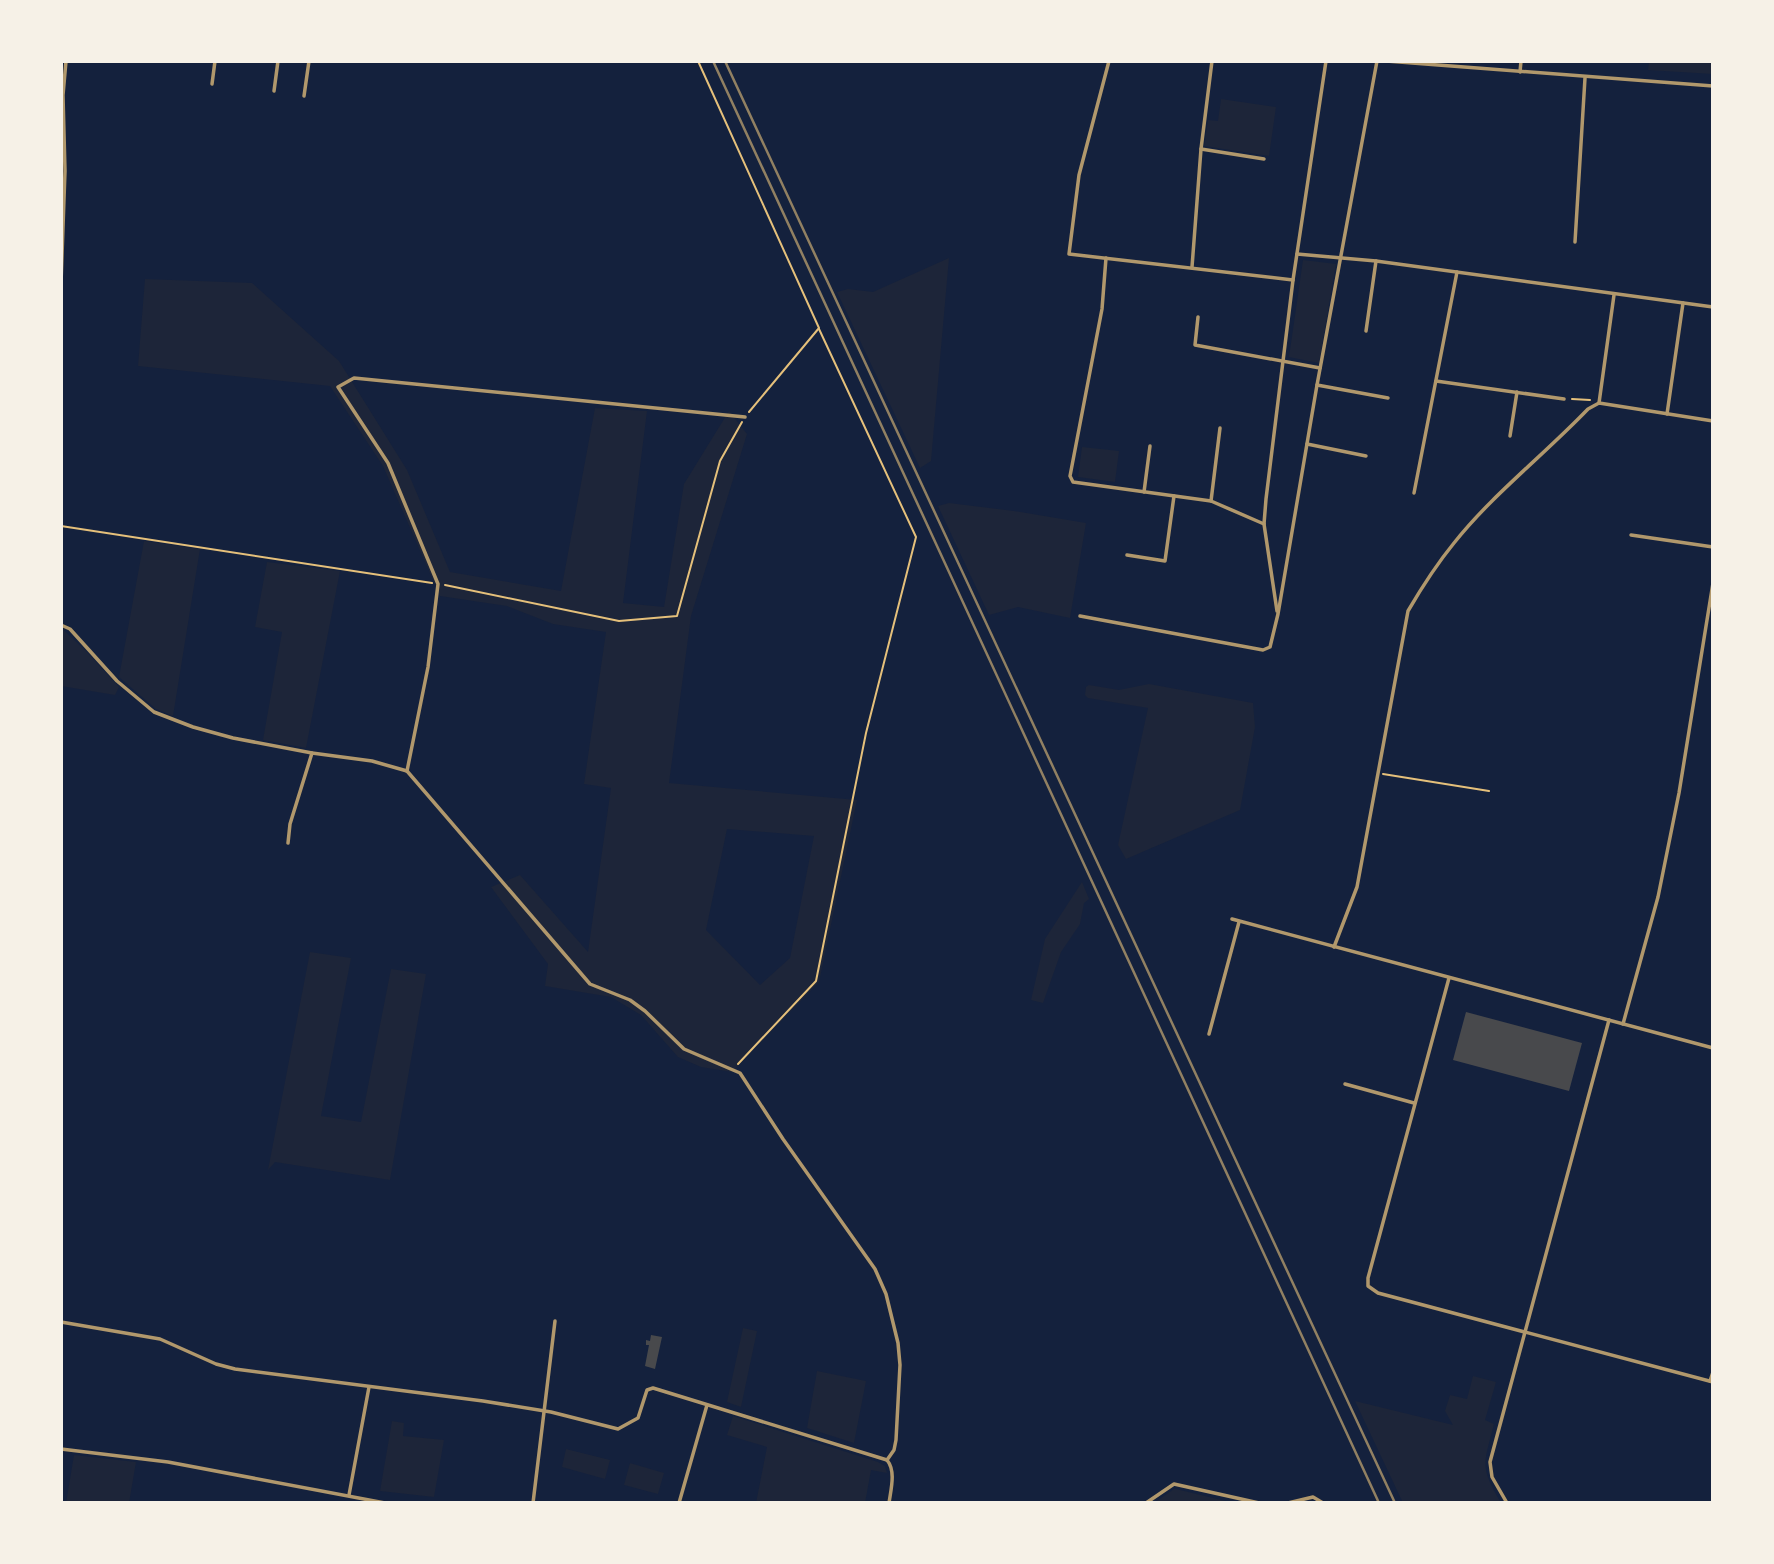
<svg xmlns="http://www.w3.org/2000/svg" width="1774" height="1564" viewBox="0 0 1774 1564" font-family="Overpass,sans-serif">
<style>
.green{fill:#1d2539;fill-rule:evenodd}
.building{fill:#48494c}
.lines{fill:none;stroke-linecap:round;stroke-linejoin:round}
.path{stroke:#e5c07b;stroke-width:2}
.minor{stroke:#b1986c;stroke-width:3.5}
.rail{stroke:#918062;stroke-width:2.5}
</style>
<rect width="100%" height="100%" fill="#14213d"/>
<g class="green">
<polygon points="1649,61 1713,61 1713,74 1648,70"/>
<polygon points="1221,99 1276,107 1269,156 1204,146 1208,120 1218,121"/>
<polygon points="949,258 931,461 920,468 837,292 848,289 873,292"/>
<polygon points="1303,260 1336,264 1319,363 1289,357"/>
<path d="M145 279 252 283 339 361 407 470 450 572 561 591 595 408 647 411 623 603 664 607 684 484 729 411 747 434 691 616 669 783 857 800 819 982 732 1072 701 1067 678 1057 641 1015 611 997 545 986 548 964 491 887 520 875 588 952 611 788 584 784 606 632 553 624 507 606 440 596 383 466 330 386 138 366ZM727 829 814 836 790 958 760 985 706 930Z"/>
<polygon points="1082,447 1119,451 1115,482 1078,477"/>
<polygon points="949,503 1014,511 1086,523 1070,618 1018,607 989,615 938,506"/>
<polygon points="144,541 200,549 173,716 156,709 119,677"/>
<polygon points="267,562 340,571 306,748 263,740 282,632 255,627"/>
<polygon points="61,628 84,649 119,687 115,695 61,686"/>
<polygon points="1149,684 1253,703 1255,727 1240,810 1126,859 1118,845 1148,708 1088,698 1085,695 1086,687 1089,685 1119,690"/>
<polygon points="1082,882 1089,899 1084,903 1080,924 1061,952 1043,1003 1031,1000 1045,939"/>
<polygon points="310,952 351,958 321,1116 361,1122 391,969 426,974 390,1180 275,1162 268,1170"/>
<polygon points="743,1328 757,1331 741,1407 727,1402"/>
<polygon points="817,1371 866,1381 854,1443 807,1428"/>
<path d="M1473 1376 1496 1382 1485 1420 1494 1424C1484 1464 1479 1465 1501 1503H1403L1355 1401 1453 1425 1445 1411 1450 1395 1467 1399Z"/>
<polygon points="733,1416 878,1462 885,1466 887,1473 871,1470 865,1503 756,1503 767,1447 727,1435"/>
<polygon points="392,1421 404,1423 403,1436 444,1440 434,1497 380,1491"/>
<polygon points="566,1449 610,1460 605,1479 562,1467"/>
<polygon points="74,1455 136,1462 129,1503 66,1503"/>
<polygon points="630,1463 664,1473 658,1494 624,1485"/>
<polygon points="1174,1489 1176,1489 1234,1503 1154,1503"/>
</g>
<g class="building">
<polygon points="1466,1012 1582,1043 1569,1091 1453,1060"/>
<polygon points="651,1335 662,1337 655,1369 645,1366 649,1345 646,1345 646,1340 650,1341"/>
</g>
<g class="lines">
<g class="path">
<polyline points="698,61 819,328 749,412"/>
<polyline points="1572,399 1590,400"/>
<polyline points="61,526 432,583"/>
<polyline points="445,585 619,621 677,616 720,461 742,422"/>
<polyline points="1383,774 1489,791"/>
<polyline points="738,1064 816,981 866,733 916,537 819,329"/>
</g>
<g class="minor">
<polyline points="1109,61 1079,175 1069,254 1293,280"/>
<polyline points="1386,61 1713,86"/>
<polyline points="1520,72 1521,61"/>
<polyline points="212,84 215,61"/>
<polyline points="274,91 278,61"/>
<polyline points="304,96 309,61"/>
<polyline points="1201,149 1264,159"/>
<polyline points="1575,242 1585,78"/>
<polyline points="1297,254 1376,261 1713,307"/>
<polyline points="1106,258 1102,309 1070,476 1073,482 1211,501 1264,524"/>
<polyline points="1192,267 1201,149 1212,61"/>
<polyline points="61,284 65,171 63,95 66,61"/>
<polyline points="1198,317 1195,345 1320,368"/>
<polyline points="1366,331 1376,261"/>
<polyline points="1436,381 1564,399"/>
<polyline points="1317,385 1388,398"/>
<polyline points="1599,403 1614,295"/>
<polyline points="1667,414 1683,303"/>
<polyline points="1510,436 1517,392"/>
<polyline points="1307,444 1366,456"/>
<polyline points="1144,492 1150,446"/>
<polyline points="1414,493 1457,272"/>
<polyline points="1211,501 1220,428"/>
<polyline points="1631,535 1713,547"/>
<polyline points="1127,555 1165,561 1174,496"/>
<polyline points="1277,611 1264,524 1266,499 1293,280 1326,61"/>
<polyline points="1080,616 1263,650 1270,647 1278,614 1317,385 1377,61"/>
<polyline points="61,625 70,629 117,681 154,712 193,727 233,738 312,753 372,761 407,771"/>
<polyline points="407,771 590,984 630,1000 645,1011 684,1049 740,1073 783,1139 875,1269 886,1294 898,1343 900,1365 896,1440 894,1450 887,1460"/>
<polyline points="407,771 428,667 438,584 388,463 338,387 354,378 745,417"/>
<polyline points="288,843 290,824 312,753"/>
<polyline points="1232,919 1713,1048"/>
<path d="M1334 947 1357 887 1408 611C1422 587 1436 565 1454 543 1493 494 1544 455 1588 409L1599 403 1713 421"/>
<polyline points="1449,978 1368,1278 1368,1286 1378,1293 1713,1382"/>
<polyline points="1623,1024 1658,897 1679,793 1713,583"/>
<polyline points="1209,1034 1239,922"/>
<polyline points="1345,1084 1414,1103"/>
<polyline points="61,1322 160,1339 216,1364 235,1369 483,1401 551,1412 618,1429 638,1418 647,1390 653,1388 887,1460"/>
<polyline points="1710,1381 1713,1372"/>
<polyline points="61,1449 168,1462 385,1503"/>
<path d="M887 1460C896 1471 891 1489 889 1503"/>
<polyline points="349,1495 369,1387"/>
<polyline points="533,1503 555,1321"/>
<polyline points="679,1503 707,1405"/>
<polyline points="1146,1503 1174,1484 1259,1503"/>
<polyline points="1288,1503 1313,1497 1323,1503"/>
<polyline points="1507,1503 1492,1477 1490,1462 1609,1020"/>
</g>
<g class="rail">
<polyline points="713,61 1379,1503"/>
<polyline points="725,61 1395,1503"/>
</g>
</g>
<rect width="1774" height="1564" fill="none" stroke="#f6f1e7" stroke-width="126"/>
</svg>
